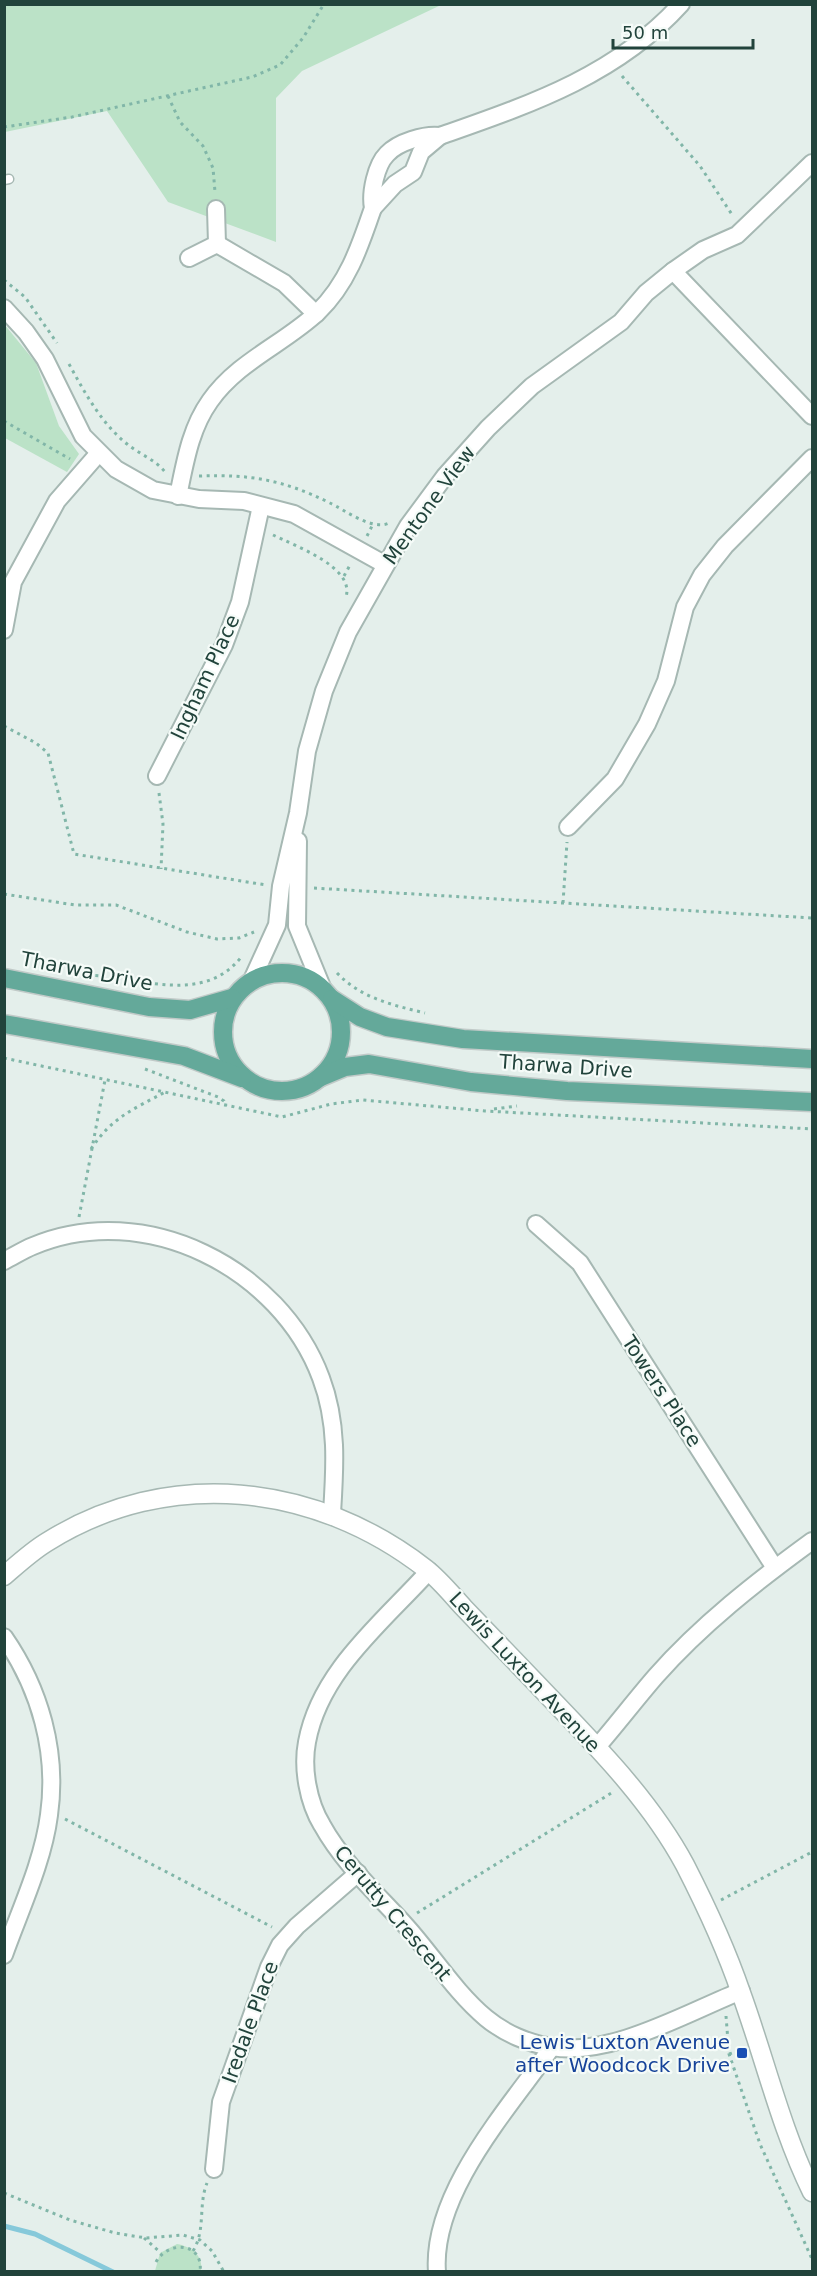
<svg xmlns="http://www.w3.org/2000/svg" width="817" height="2276" viewBox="0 0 817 2276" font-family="'DejaVu Sans',sans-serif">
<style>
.green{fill:#bbe2c7}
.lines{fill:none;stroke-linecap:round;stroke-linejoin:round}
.stream{stroke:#86c9da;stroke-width:5}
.service-casing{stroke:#a6b8b3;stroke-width:11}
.minor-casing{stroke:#a6b8b3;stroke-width:20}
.tertiary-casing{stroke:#a6b8b3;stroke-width:21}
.primary-casing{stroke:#c1cac8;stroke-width:21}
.path{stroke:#81b6a8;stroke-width:3;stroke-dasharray:3 4.5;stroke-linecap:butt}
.service{stroke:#fff;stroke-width:8}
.minor{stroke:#fff;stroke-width:16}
.tertiary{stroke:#fff;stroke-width:18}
.primary{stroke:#64a99a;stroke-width:18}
.transit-dot{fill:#1a4fb4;stroke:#f5fbf8;stroke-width:2}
.labels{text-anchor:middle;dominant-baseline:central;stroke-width:4.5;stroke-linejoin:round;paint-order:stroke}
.street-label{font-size:20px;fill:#21433b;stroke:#f5fbf8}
.transit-label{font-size:20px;fill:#164399;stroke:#f5fbf8;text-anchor:end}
</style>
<rect width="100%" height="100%" fill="#e4efeb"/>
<g class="green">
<polygon points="5,5 441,5 302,71 276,98 276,242 168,202 107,111 5,132"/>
<polygon points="4,324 36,363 59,426 79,454 67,472 5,438"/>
<path d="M177 2244C192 2247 203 2255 201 2271H155L160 2253Z"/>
</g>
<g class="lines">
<polyline class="stream" points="4,2226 35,2234 113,2272"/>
<g class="service-casing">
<polyline id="service" points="4,180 9,179"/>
</g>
<g class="minor-casing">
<g id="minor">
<polyline points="373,208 395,184 413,172 421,152 440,136"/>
<polyline points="217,244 284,283 316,314"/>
<polyline points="189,258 217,244 216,209"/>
<polyline points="673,271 812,416"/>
<polyline points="4,308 26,332 45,359 83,436 116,469 153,490 199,499 244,501 294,514 384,564"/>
<path d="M178 496C185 463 190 429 210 401 238 361 284 344 318 312 348 283 360 246 373 208 370 193 376 165 387 154 398 142 425 134 440 136 528 105 616 76 681 4"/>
<polyline points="4,630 13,582 57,501 98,454"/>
<polyline points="157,776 224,645 240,602 261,506"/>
<polyline points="568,827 615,779 647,724 666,681 685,607 702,575 725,546 812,458"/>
<polyline points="298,841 297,926 322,987"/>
<polyline points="252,980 277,925 281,886 298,813 307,751 324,691 348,632 408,526 445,476 488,428 532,386 621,322 646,293 673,271 703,250 737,235 812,163"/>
<polyline points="536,1224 580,1263 775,1568"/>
<path d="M4 1261C14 1256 23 1250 33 1246 145 1199 280 1268 321 1378 338 1423 335 1467 332 1513"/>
<path d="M429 1571C383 1622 320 1671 307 1742 302 1768 308 1802 322 1825 343 1863 377 1894 406 1926 433 1956 455 1992 486 2018 504 2033 529 2044 552 2047 611 2057 686 2013 741 1991"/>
<path d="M4 1637C40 1689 58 1752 49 1815 43 1862 20 1910 4 1955"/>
<path d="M597 1747C617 1724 636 1699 656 1676 701 1625 757 1581 812 1541"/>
<polyline points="214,2169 221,2102 269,1967 280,1945 297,1926 358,1873"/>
<path d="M437 2272C431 2193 509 2108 552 2047"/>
</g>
</g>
<g class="tertiary-casing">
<path id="tertiary" d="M4 1576C18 1564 32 1551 47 1542 168 1466 316 1483 426 1569 440 1580 452 1595 464 1608 488 1633 512 1658 536 1683 589 1739 648 1796 685 1865 706 1906 726 1949 741 1993 765 2059 781 2129 812 2192"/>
</g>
<g class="primary-casing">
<g id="primary">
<circle cx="282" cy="1032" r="59"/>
<polyline points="4,978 149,1007 190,1010 232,998"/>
<polyline points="332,999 360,1017 387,1027 463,1039 812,1059"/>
<polyline points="4,1024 184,1056 242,1078"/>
<polyline points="321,1077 345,1067 369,1064 471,1082 567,1091 812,1102"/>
</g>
</g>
<g class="path">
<polyline points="622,76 700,166 733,216"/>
<polyline points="168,96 180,122 203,146 213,168 215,192"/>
<polyline points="4,127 72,117 252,77 280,65 303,38 324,4"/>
<polyline points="4,280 25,297 57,343"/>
<path d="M69 364C85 393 101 423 127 444 139 454 156 460 165 472"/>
<polyline points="4,421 70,459"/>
<path d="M199 476C250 474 284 480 330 503 345 510 372 531 389 523"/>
<path d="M273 535C295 546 355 567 346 597"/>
<polyline points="367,536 373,524"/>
<polyline points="344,576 350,565"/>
<polyline points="4,726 36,743 48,753 74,854 266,885"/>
<polyline points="159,793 163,824 161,869"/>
<polyline points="314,888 812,918"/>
<polyline points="4,894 75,905 116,905 187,932 217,939 239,938 254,932"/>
<polyline points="563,903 567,842"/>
<path d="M337 973C361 998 392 1005 425 1013"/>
<path d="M88 975C139 977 204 1006 242 956"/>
<polyline points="4,1058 282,1117 331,1104 363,1100 485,1111 812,1129"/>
<polyline points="145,1069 218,1097 224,1101 226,1106"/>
<polyline points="494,1109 517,1106"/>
<path d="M91 1149C112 1117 134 1109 167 1091"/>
<polyline points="79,1217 105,1080"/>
<polyline points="65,1819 272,1927"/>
<polyline points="721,1900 812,1852"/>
<polyline points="417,1913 613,1792"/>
<polyline points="726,2016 729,2054 760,2144 812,2259"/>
<polyline points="729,2054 742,2050"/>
<polyline points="4,2193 70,2220 115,2233 146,2238 183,2235 200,2240 212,2251 224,2272"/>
<polyline points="144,2238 161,2253"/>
<path d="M193 2251C206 2230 198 2205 207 2183"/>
<path d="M156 2262C168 2240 204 2242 200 2272"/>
</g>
<use href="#service" class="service"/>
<use href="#minor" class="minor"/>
<use href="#tertiary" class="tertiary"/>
<use href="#primary" class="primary"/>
</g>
<rect class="transit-dot" x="736" y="2047" width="12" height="12" rx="3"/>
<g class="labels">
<g class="street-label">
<text transform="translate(429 505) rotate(-54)">Mentone View</text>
<text transform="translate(205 677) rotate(-65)">Ingham Place</text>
<text transform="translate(87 971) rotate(11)">Tharwa Drive</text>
<text transform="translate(566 1066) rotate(4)">Tharwa Drive</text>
<text transform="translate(662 1391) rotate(57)">Towers Place</text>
<text transform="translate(525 1672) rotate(47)">Lewis Luxton Avenue</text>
<text transform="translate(393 1913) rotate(50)">Cerutty Crescent</text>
<text transform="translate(250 2022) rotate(-70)">Iredale Place</text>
</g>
<g class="transit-label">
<text x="730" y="2042">Lewis Luxton Avenue<tspan x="730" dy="23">after Woodcock Drive</tspan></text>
</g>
</g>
<rect width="817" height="2276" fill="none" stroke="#21433b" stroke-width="12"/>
<path d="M613 39v9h140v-9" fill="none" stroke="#21433b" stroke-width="3"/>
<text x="622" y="39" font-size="18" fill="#21433b" stroke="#f5fbf8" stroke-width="4.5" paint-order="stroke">50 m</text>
</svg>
